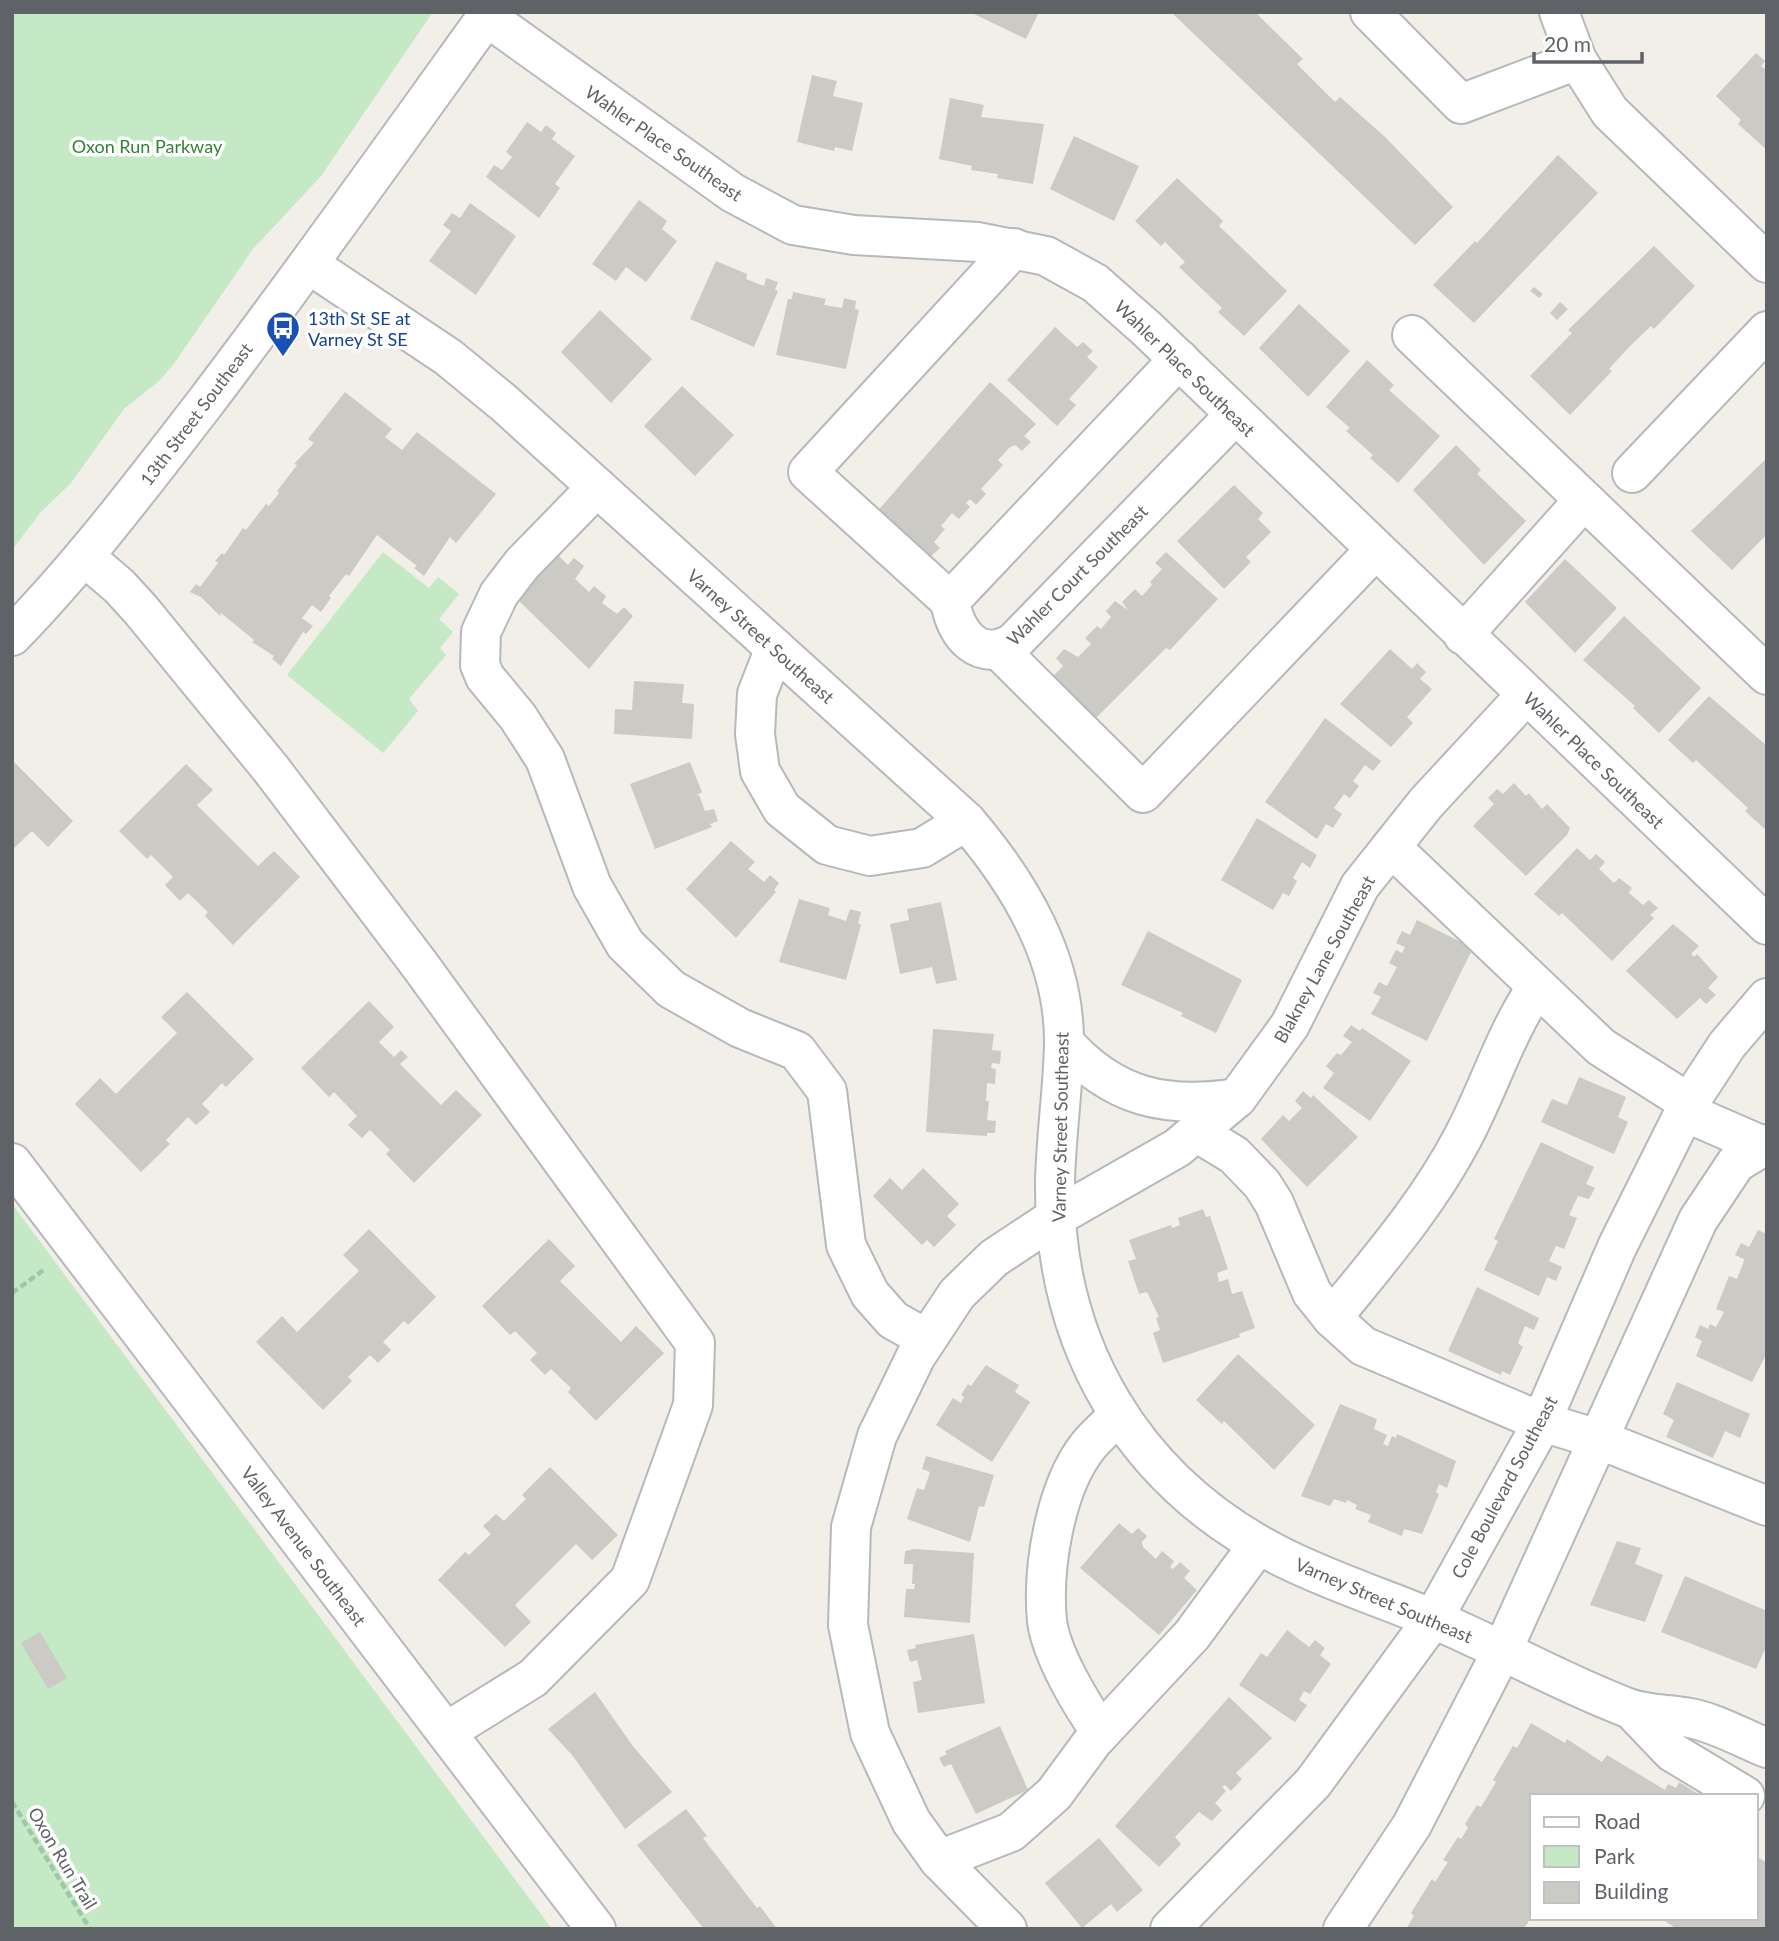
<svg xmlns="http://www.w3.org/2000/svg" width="1779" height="1941" viewBox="0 0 1779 1941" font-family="Lato,sans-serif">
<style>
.green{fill:#c5e8c5}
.building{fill:#cccac5}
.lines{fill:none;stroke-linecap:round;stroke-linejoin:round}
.minor-casing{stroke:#b5b8bc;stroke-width:42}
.path{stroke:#9cc7a9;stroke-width:4.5;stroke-dasharray:7 3.5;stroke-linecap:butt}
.minor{stroke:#fff;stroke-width:38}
.labels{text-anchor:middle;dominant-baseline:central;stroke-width:7;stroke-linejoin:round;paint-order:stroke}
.street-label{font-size:18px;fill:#5f6368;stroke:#fff}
.park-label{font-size:18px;fill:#348238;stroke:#fff}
.transit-label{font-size:18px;fill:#164399;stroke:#fff;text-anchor:start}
</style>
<rect width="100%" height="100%" fill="#f1efe8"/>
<g class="green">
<polygon points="12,12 433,12 321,176 253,249 173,365 159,381 124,409 71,483 40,513 12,550"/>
<polygon points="383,552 429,588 438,577 459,594 439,619 453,632 440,648 446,655 409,699 418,711 383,753 287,675"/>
<polygon points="12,1204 552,1929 12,1929"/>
</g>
<g class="building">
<polygon points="970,12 1039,12 1026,39"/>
<polygon points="1171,12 1255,12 1303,59 1297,64 1335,102 1340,97 1384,136 1453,207 1415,245"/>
<polygon points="1756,53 1765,61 1761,66 1767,71 1767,150 1738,124 1741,120 1716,96"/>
<polygon points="812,75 837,81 833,96 863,103 852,151 835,147 834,151 797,142"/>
<polygon points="950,98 984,105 981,117 1044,124 1033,184 997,178 998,174 971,170 972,166 939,159"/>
<polygon points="527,122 541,132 546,125 556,133 552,139 575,156 555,184 560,188 539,218 486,177 494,165 502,170 512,157 506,152"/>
<polygon points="1074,136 1139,166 1114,221 1050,189"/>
<polygon points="1558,155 1598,193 1474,323 1433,285 1475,241 1477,243"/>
<polygon points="1177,178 1223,221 1219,226 1287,291 1244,336 1218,312 1222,308 1179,267 1185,262 1165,242 1161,246 1135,221"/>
<polygon points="639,200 667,221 662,229 677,241 646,282 626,267 616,281 592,264"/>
<polygon points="470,203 516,236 476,295 429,261 451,231 443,225 452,213 460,218"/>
<polygon points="1654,246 1695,286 1654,329 1651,326 1629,347 1609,369 1612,371 1570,415 1530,376 1572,333 1568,330"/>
<polygon points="716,261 747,274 746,279 764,286 766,278 778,282 775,290 778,291 754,347 690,319"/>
<polygon points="1534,287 1543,294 1539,298 1530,291"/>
<polygon points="793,292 826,299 824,305 842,308 844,298 856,301 855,309 859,310 846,369 776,355 788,299 792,299"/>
<polygon points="1560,302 1568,309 1557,320 1550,313"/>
<polygon points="1299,304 1350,351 1308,397 1259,348"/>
<polygon points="600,310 652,359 611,403 561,352"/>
<polygon points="1055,327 1077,347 1083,342 1093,351 1087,357 1098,367 1069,399 1076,405 1057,426 1007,380"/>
<polygon points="1367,360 1394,385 1389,390 1440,436 1398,483 1370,458 1373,455 1346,431 1350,428 1326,407"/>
<polygon points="990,382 1036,424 1024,436 1031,442 1022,451 1015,445 1010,447 998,460 1003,465 981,489 986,494 976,505 970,499 966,503 970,507 959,519 952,513 941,526 945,529 934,542 940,548 931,556 925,550 919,555 875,514"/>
<polygon points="682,386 734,435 695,476 644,426"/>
<polygon points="345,392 392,429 385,437 402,450 417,432 496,494 456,543 450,537 424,576 414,568 417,566 377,535 349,576 346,574 329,596 331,598 321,612 312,605 302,618 313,626 306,634 303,632 281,666 272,659 274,656 252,642 254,640 221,613 220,616 201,597 190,592 196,584 200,587 218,563 215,561 222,553 224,555 243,528 246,530 266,504 269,506 279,493 277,491 297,465 294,464 314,443 308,439"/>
<polygon points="1456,445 1481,470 1477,474 1526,521 1484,565 1413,490"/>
<polygon points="1767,458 1767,534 1732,570 1691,531"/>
<polygon points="1234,485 1263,513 1258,519 1271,532 1246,557 1251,562 1224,589 1177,541"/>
<polygon points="1166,552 1218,599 1170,650 1166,648 1095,719 1051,678 1063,666 1056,658 1064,649 1078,657 1091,644 1085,638 1097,626 1101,629 1111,617 1106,611 1115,601 1128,610 1122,602 1135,589 1142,596 1152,585 1150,582 1162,569 1155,563"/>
<polygon points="556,553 568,565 574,558 584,566 575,579 589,592 594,586 606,596 602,603 617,614 624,607 633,616 589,669 516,598"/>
<polygon points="1565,559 1617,608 1575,653 1525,602"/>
<polygon points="1624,616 1701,688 1659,733 1633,708 1635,706 1583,660"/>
<polygon points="1390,649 1412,669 1417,663 1426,672 1420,679 1432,689 1407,717 1413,723 1391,747 1340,704"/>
<polygon points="634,681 684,684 682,703 694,704 692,739 614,734 615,709 632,710"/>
<polygon points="1709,696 1767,746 1767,831 1745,811 1748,808 1696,760 1693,763 1668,740"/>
<polygon points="1325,718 1381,761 1373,771 1365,765 1353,781 1359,786 1350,798 1344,794 1334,808 1342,814 1333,828 1326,824 1317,839 1265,802"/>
<polygon points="12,760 73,821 48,847 32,831 12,850"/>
<polygon points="690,762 702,792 696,796 699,795 705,811 714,809 718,821 710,824 712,827 655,849 630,784"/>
<polygon points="186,764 213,790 197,805 258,866 274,851 300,877 233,945 205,916 208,912 188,893 180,901 165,885 173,877 151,855 147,859 119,831"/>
<polygon points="1514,783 1526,796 1529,793 1542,809 1547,804 1570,828 1567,835 1526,876 1473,826 1494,804 1488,798 1497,789 1503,794"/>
<polygon points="1257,818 1317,855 1310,868 1302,862 1293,878 1297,881 1289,896 1283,893 1273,910 1221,880"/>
<polygon points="731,841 755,862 748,869 764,882 770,875 779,883 774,890 776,892 736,938 686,889"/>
<polygon points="1577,848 1590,860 1596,854 1605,862 1599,869 1614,883 1619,878 1632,888 1628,894 1629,893 1643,905 1649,900 1658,908 1650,915 1654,918 1612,961 1562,913 1559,916 1534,894"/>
<polygon points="799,899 830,908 828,915 846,921 850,909 861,912 858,923 861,925 846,980 779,962"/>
<polygon points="941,902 957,980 936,984 932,967 900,974 890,924 909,920 907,909"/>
<polygon points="1417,920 1473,948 1427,1041 1371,1014 1381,997 1373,993 1379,982 1387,986 1397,967 1389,963 1396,950 1402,953 1405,947 1396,943 1402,931 1410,935"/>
<polygon points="1673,924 1699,946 1691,954 1694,957 1697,954 1718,977 1708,988 1716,995 1706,1004 1700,998 1677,1019 1626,971"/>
<polygon points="1148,931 1242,980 1216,1033 1181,1016 1183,1013 1121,985"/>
<polygon points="187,992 254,1059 226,1087 222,1083 202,1104 210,1112 204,1118 196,1125 188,1117 166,1140 170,1144 141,1172 75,1104 100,1078 116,1094 177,1033 161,1017"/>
<polygon points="369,1001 394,1027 379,1042 394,1057 401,1050 408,1057 400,1064 441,1105 456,1090 482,1115 414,1183 386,1154 390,1150 370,1130 362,1138 348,1125 357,1116 334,1092 329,1097 301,1068"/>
<polygon points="1351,1025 1360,1031 1362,1028 1411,1061 1370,1121 1323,1088 1334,1073 1326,1066 1337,1053 1341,1055 1352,1042 1343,1036"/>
<polygon points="933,1029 994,1034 992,1050 1001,1051 1000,1064 992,1063 991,1068 996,1069 995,1084 987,1083 986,1101 989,1101 987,1120 996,1121 995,1133 987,1133 987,1136 926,1132"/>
<polygon points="1579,1077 1626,1097 1618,1117 1628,1122 1614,1154 1541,1122 1552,1099 1567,1105"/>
<polygon points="1303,1091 1311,1098 1313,1095 1358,1137 1307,1187 1261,1139 1283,1115 1289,1121 1302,1108 1295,1101"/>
<polygon points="1541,1142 1594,1167 1586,1184 1595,1188 1589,1199 1578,1196 1569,1215 1577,1218 1564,1249 1556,1246 1549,1261 1562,1267 1556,1281 1547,1277 1539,1296 1484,1270 1498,1241 1494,1239"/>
<polygon points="923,1168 959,1204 947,1216 956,1225 934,1247 927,1240 922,1245 873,1196 890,1178 902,1190"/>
<polygon points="1203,1209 1206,1217 1210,1216 1228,1269 1217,1273 1219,1282 1228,1279 1232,1294 1242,1291 1255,1328 1239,1334 1240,1337 1163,1363 1153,1333 1160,1330 1156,1318 1159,1317 1147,1292 1139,1294 1128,1261 1136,1259 1129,1240 1171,1225 1172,1228 1180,1225 1178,1218"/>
<polygon points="369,1229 436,1297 408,1325 404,1321 383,1342 391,1350 378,1363 370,1355 348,1377 352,1381 323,1410 256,1342 282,1316 297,1332 359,1271 343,1255"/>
<polygon points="1758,1230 1767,1234 1767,1353 1752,1382 1696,1356 1702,1341 1695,1337 1700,1325 1708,1329 1710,1324 1716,1327 1724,1312 1716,1309 1729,1276 1737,1279 1743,1264 1744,1259 1735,1255 1741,1243 1749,1247"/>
<polygon points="549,1239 575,1266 560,1281 621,1342 636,1326 664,1353 596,1421 568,1392 571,1388 551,1369 545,1375 530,1360 537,1353 515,1331 510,1335 482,1306"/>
<polygon points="1477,1287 1539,1318 1534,1330 1525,1326 1518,1343 1523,1347 1510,1375 1502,1371 1501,1375 1448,1351"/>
<polygon points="1238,1354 1315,1425 1274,1470 1224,1421 1222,1424 1196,1400"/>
<polygon points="986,1365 1019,1385 1015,1392 1030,1402 992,1462 936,1425 953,1398 961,1403 964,1397 961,1395 968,1384 971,1386"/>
<polygon points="1677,1382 1750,1414 1740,1438 1725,1431 1713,1458 1666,1437 1674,1420 1663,1414"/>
<polygon points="1340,1404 1377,1419 1374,1429 1387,1435 1383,1444 1388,1446 1392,1436 1396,1438 1397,1434 1456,1461 1447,1488 1439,1484 1436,1492 1439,1494 1422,1534 1404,1529 1402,1536 1368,1522 1371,1515 1355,1509 1357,1505 1347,1500 1346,1503 1334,1499 1330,1506 1301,1496"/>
<polygon points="926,1456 994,1475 984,1507 979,1506 970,1542 907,1519 917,1488 924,1490 930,1472 922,1469"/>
<polygon points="550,1467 618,1535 592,1560 576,1544 515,1605 531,1622 505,1647 438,1580 465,1552 469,1555 491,1534 483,1526 496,1514 504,1521 526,1499 522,1495"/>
<polygon points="1119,1523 1132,1534 1138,1528 1147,1536 1142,1542 1143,1547 1156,1559 1162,1551 1174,1561 1170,1567 1173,1569 1180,1562 1190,1571 1184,1578 1197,1590 1159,1635 1080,1568"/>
<polygon points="1617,1541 1641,1548 1635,1564 1663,1575 1645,1622 1590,1605"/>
<polygon points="914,1549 974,1553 970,1623 904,1617 906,1589 914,1589 915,1584 912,1584 913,1564 904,1564 905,1551"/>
<polygon points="1685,1576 1767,1611 1767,1645 1756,1669 1661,1632"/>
<polygon points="1287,1630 1309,1647 1315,1640 1325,1648 1320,1655 1331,1664 1310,1694 1304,1691 1299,1700 1307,1705 1295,1722 1239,1685 1261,1653 1267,1657"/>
<polygon points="40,1632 67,1678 48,1689 21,1643"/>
<polygon points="974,1634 985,1703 918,1713 913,1682 922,1680 917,1660 910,1662 907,1650 916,1648 915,1645"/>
<polygon points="595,1692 632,1745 672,1792 625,1829 572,1755 548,1729"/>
<polygon points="1229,1697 1272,1738 1236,1773 1242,1779 1231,1791 1225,1785 1222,1787 1226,1791 1215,1803 1222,1810 1212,1821 1199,1812 1175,1837 1181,1844 1159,1867 1115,1826"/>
<polygon points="1531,1723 1565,1743 1567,1739 1602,1762 1607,1755 1665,1790 1668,1784 1676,1788 1679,1782 1701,1796 1532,1796 1532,1916 1524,1929 1406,1929 1414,1916 1411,1913 1432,1879 1435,1882 1448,1862 1443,1860 1458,1837 1461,1839 1468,1828 1465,1824 1477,1805 1481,1807 1496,1782 1493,1780 1513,1746 1517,1748"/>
<polygon points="1000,1726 1028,1790 976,1814 951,1764 944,1767 939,1758 947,1754 945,1751"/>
<polygon points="686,1809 707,1836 703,1838 757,1908 760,1906 777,1929 704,1929 637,1845"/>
<polygon points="1099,1838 1143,1890 1117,1912 1111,1904 1082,1928 1045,1883"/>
<polygon points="1756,1856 1767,1863 1767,1929 1677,1929 1660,1918 1756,1918"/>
</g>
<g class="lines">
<g class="minor-casing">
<g id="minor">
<polyline points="1370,12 1461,104 1577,60"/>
<polyline points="1559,12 1577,60 1610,112 1767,263"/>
<polyline points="487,17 733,193 793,225 854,235 978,242 1046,256 1095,283 1147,329 1767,925"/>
<path d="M310 265 448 357 504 403 966 821C1020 884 1065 959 1064 1044 1063 1090 1056 1136 1055 1182 1053 1346 1134 1482 1280 1556 1329 1581 1383 1598 1433 1619 1499 1647 1562 1683 1628 1708 1647 1715 1670 1714 1690 1718 1716 1723 1742 1738 1767 1748"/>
<polyline points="1412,335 1767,675"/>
<path d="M1179 359 950 601C956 635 979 664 1014 642L1235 415"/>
<polyline points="1632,473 1767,331"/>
<polyline points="597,487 522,564 499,594 481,632 480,665 485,677 518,717 545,759 592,886 625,944 671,989 740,1028 797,1051 827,1091 846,1245 870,1294 893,1320 927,1339"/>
<polyline points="85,557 119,586 141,610 271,769 419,964 695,1343 693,1405 630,1580 533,1678 446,1732"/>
<polyline points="950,601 808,472 1014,248"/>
<polyline points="1463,635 1584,500"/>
<path d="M12 636C83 563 143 483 205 403 303 274 396 143 490 12"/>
<polyline points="775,648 757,694 755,734 760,771 782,809 827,845 870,856 922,848 966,821"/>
<polyline points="1000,651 1143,793 1375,550"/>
<polyline points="1391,847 1601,1047 1689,1103"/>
<path d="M1064 1042C1113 1098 1167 1109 1237 1098"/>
<polyline points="1685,1112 1763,1146"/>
<polyline points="1196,1132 1234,1155 1262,1184 1274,1203 1312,1293 1332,1318 1363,1346 1542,1422 1598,1439 1767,1506"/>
<polyline points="12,1163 596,1929"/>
<path d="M1332 1318C1379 1260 1428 1204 1463 1137 1489 1088 1505 1034 1536 988"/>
<polyline points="1631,1709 1672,1752 1745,1796"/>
<path d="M1101 1732C1082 1706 1051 1654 1047 1621 1042 1568 1055 1488 1088 1446 1097 1435 1109 1425 1119 1415"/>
<polyline points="939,1860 1011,1832 1054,1794 1093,1741 1192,1635 1258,1545"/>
<polyline points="1007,1929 939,1860 911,1821 870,1733 848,1625 851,1527 877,1436 916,1356 957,1294 994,1258 1056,1217 1177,1148 1237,1098 1290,1025 1360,886 1426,803 1526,695"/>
<polyline points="1170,1929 1313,1783 1433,1619 1537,1432 1617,1247 1689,1103 1727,1045 1767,998"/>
<polyline points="1343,1929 1412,1825 1503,1649 1698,1220 1736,1163 1767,1144"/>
</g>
</g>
<g class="path">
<polyline points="12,1293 45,1269"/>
<polyline points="12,1802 90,1929"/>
</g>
<use href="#minor" class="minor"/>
</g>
<defs>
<g id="bus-pin" transform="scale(1.75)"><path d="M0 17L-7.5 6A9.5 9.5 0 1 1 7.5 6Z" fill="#1a4fb4" stroke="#fff"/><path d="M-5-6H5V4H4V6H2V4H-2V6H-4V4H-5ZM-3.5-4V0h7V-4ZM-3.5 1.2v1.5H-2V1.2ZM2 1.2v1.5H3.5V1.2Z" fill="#fff"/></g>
</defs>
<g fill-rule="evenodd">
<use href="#bus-pin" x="283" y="328"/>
</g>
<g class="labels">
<g class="street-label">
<text transform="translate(664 143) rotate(35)">Wahler Place Southeast</text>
<text transform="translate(1185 368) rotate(44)">Wahler Place Southeast</text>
<text transform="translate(196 414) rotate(-53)">13th Street Southeast</text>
<text transform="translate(1077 575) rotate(-45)">Wahler Court Southeast</text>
<text transform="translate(761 636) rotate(42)">Varney Street Southeast</text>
<text transform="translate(1594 760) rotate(44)">Wahler Place Southeast</text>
<text transform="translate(1324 959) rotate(-61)">Blakney Lane Southeast</text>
<text transform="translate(1060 1127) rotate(-89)">Varney Street Southeast</text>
<text transform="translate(1504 1487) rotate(-62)">Cole Boulevard Southeast</text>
<text transform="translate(304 1546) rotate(53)">Valley Avenue Southeast</text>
<text transform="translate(1384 1600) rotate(23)">Varney Street Southeast</text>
<text transform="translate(63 1858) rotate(59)">Oxon Run Trail</text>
</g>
<g class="park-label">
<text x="147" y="146">Oxon Run Parkway</text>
</g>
<g class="transit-label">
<text x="308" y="318">13th St SE at<tspan x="308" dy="21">Varney St SE</tspan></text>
</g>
</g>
<rect width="1779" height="1941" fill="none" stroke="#5f6368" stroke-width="28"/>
<rect x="1530" y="1794" width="228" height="126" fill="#ffffff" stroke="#bfc1c3" stroke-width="2"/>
<rect x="1544" y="1817" width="35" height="10" fill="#ffffff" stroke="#bfc1c3" stroke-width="2"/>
<text x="1594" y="1829" font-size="21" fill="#5f6368">Road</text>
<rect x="1544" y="1846" width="35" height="21" fill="#c5e8c5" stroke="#bfc1c3" stroke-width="2"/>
<text x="1594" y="1864" font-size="21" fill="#5f6368">Park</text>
<rect x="1544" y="1882" width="35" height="21" fill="#cccac5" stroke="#bfc1c3" stroke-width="2"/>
<text x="1594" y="1899" font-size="21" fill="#5f6368">Building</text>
<path d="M1534 52v10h108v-10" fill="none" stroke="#5f6368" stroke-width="3.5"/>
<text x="1544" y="52" font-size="21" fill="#5f6368" stroke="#ffffff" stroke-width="5" paint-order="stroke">20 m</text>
</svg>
